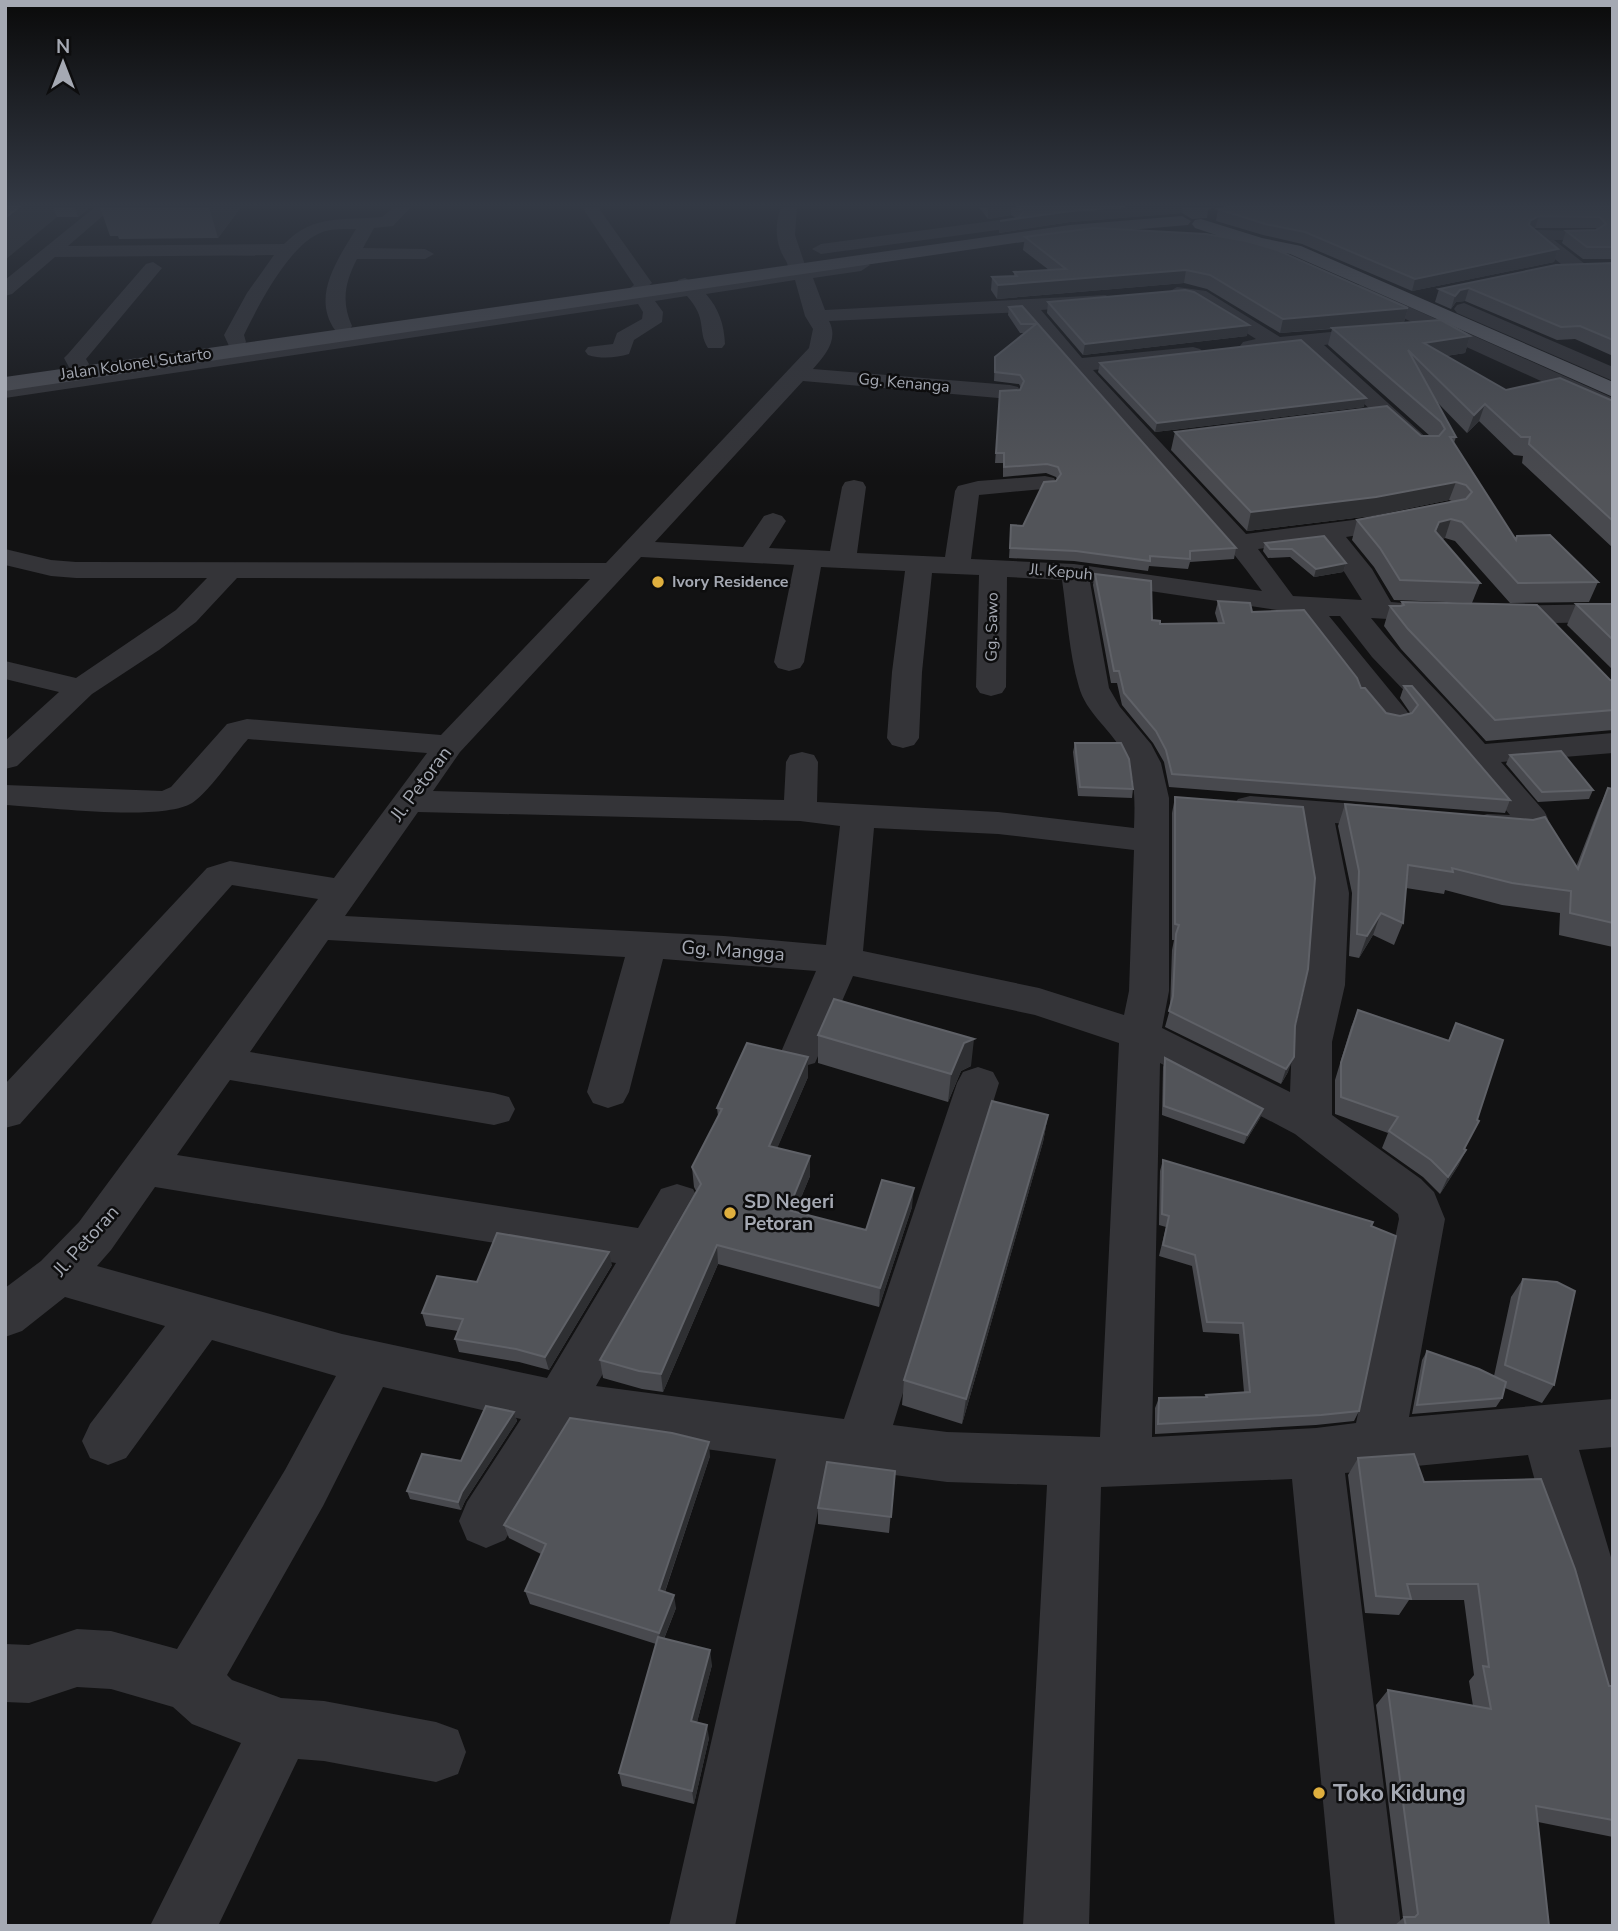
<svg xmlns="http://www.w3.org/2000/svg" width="1618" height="1931" viewBox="0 0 1618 1931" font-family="'Nunito Sans',sans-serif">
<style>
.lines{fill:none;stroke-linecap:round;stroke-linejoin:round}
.street{fill:#343438;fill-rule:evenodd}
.primary{fill:#505157;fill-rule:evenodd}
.highway{fill:#606269;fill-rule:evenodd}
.wall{fill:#48494e}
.shaded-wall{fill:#2e2f32}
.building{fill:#525459;stroke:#5f6167;stroke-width:2}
.poi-dot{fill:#dfaf3e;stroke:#0d0d0e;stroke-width:2.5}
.labels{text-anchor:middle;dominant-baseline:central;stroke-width:5;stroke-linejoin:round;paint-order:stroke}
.far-street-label{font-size:16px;fill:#a5a9b3;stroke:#0d0d0e}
.far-poi-label{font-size:16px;font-weight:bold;fill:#a5a9b3;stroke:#0d0d0e;text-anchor:start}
.street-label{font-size:19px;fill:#a5a9b3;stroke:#0d0d0e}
.poi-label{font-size:19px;font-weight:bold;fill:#a5a9b3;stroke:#0d0d0e;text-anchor:start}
.near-poi-label{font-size:23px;font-weight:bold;fill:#a5a9b3;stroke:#0d0d0e;text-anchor:start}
</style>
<rect width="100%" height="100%" fill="#121213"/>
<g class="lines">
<g class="street">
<path d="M95 207H113L68 246 284 244C315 213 342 221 382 217L394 207H411L393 226 374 228 363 248 425 249 434 254 425 259H357C345 282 341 302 352 326L349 330H335C311 296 338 259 356 229 344 229 329 228 318 234 288 248 259 304 244 335L246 342 243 346H229L224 335 247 293 274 255 55 257 12 294 5 296V280Z"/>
<path d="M582 207H598L652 283 646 288 648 291 677 286 678 280 685 278 696 284 788 270C789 262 783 258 780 249 775 235 776 220 781 207H797L795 235 806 268 861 259 870 265 861 271 813 278 825 310 1106 295 1109 299 1099 305 1041 310 1082 358 1193 347 1200 349 1204 353 1200 357 1193 359 1093 370 1246 534 1407 513 1416 516 1420 521 1416 526 1346 537 1372 569 1391 602 1449 607 1453 613 1449 619 1439 622 1371 618C1406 662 1448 701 1485 744L1613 733V753L1501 762 1544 811C1550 820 1550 825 1544 834 1523 839 1496 838 1475 833L1470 825 1475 817 1487 814 1510 815 1416 703 1372 657 1340 616H1329L1406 710 1411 717 1406 724 1395 726 1384 724 1297 613 1090 582 1109 688 1120 707 1151 744 1161 763 1169 798V991L1162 1028 1290 1092 1292 1042 1305 985 1313 893 1300 821 1238 813 1233 806 1238 799 1250 796 1396 807 1408 810 1413 818 1408 826 1396 829 1335 823 1349 893 1345 985 1332 1042V1115L1421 1179 1434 1192 1445 1219 1409 1417 1613 1399V1447L1579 1450 1613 1564V1693L1592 1685 1584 1664 1528 1455 1345 1473 1401 1926H1335L1292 1479 1101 1487 1089 1926H1023L1047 1485 947 1482 827 1466 735 1926H669L776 1459 572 1430 505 1540 486 1548 467 1540 459 1521 467 1502 521 1419 383 1387 323 1506 227 1675 232 1680 281 1698 324 1701 436 1722 458 1730 466 1752 458 1774 436 1782 324 1761 298 1759 218 1926H150L241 1743 192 1724 173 1707 111 1689 77 1687 29 1703 5 1702V1644L29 1645 77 1629 111 1631 177 1649 285 1470 336 1376 212 1340 126 1458 108 1465 90 1458 82 1441 90 1424 165 1326 65 1297 22 1331 5 1337V1288L41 1261 79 1222 318 899 232 885 20 1124 5 1128V1084L207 868 230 861 334 878 427 753 248 739C234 755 208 793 192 803 161 822 46 807 5 805V785L162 791 171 787 227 724 247 719 441 735 590 579 237 578 196 622 159 650 92 694 17 766 5 769V741L59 692 5 679V661L76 678 176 610 207 578H76L51 576 5 565V549L51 560 76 562 606 563 809 348 813 329 805 316 795 280 706 294C719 309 724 324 725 344L722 348H708C697 331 708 319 687 296L655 301 663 312 662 322 634 340 629 354C616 358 601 359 588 355L585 351 588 347 613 344 617 333 642 319 643 312 638 304 5 398V384L630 293 628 290 634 285ZM1022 312C1100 406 1190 492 1262 591L1074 564 971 559 979 495 1054 488 1057 483 1054 478 1045 476 978 481 958 486 955 491 945 557 857 553 866 487 863 482 854 480 845 482 842 487 830 551 769 548 786 521 782 516 773 513 764 516 743 547 655 542 803 381 1010 399 1018 397 1021 392 1018 387 1010 385 813 369C825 355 839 340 829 321ZM1324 540 1362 600 1293 596 1258 549ZM641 557 794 565 774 662 778 668 789 671 800 668 804 662 821 567 905 571 892 672 887 738 892 745 903 748 914 745 919 738 922 672 932 573 979 575 976 687 980 693 991 696 1002 693 1006 687 1007 577 1062 580C1067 614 1069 653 1079 687 1086 712 1108 727 1121 749 1136 772 1135 802 1134 828L998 812 817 802 818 762 814 755 802 752 790 755 786 762 784 800 433 791 460 752ZM418 812 800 821 840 826 826 945 724 936 345 916ZM874 828 998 834 1134 850 1129 991 1124 1015 1039 988 863 951ZM328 940 625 957 587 1092 593 1103 608 1108 623 1103 629 1092 663 959 816 971 781 1052 787 1063 801 1067 815 1063 853 976 1035 1015 1119 1043 1100 1437 947 1432 893 1425 999 1083 993 1072 978 1067 963 1072 957 1083 844 1419 596 1386 700 1202 693 1189 677 1184 661 1189 638 1228 177 1155 230 1080 494 1125 509 1121 515 1109 509 1097 494 1093 250 1052ZM1160 1063 1295 1134 1398 1214 1399 1219 1356 1423 1316 1428 1152 1437ZM155 1187 616 1263 547 1378 342 1334 97 1266 111 1250Z"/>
<polygon points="1096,207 1139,207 1131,212 821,254 812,249 821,244"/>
<polygon points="1536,230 1596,231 1599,235 1590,240 1554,240 1585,264 1587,268 1585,272 1571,272 1530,239 1527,235"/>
<polygon points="153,262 162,268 86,359 89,364 86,369 70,369 64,358 68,354 146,264"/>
<polygon points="1360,285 1613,398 1613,414 1353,295 1350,291 1353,287"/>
<polygon points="1177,287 1206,291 1280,337 1381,327 1388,329 1391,333 1388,337 1324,345 1430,441 1426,446 1410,446 1302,347 1250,352 1243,350 1240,346 1243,342 1256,339 1194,300 1170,297 1167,293"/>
<polygon points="1464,303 1613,367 1613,381 1457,313 1454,309 1457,305"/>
<polygon points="1613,604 1613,622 1496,624 1486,621 1482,615 1486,609 1496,606"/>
</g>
<polygon class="primary" points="1182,216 1191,221 1188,225 1070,235 5,391 5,377 1070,225"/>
<polygon class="highway" points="1201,219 1262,238 1301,246 1613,382 1613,397 1290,254 1252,247 1195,228 1192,224 1195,220"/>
</g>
<g class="wall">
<polygon points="5,207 91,207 78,217 57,217"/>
<polygon points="100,207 241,207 218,238 119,239 118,236 110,236"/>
<polygon points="979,207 1215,207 1208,210 1207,218 1192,219 1182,213 1070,222 999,233 1000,221 1016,218 1011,215 988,219"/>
<polygon points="1613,207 1613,259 1583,259 1562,243 1566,231 1596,230 1597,230 1596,228 1535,228 1533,229 1558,249 1554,262 1412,291 1302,244 1263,235 1216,221 1218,209"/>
<polygon points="1025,237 1408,308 1404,322 1470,336 1465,353 1446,356 1506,390 1613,401 1613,548 1522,463 1523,456 1514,455 1479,421 1467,433 1436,401 1456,437 1454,443 1515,539 1517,536 1598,582 1589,602 1510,603 1455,541 1445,538 1442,539 1480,583 1472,603 1394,600 1374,567 1352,540 1357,520 1454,502 1449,500 1371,516 1247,531 1171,450 1175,432 1430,436 1328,345 1332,329 1280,333 1207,289 1184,283 997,299 991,290 992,277 1014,276 1014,272 1049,270 1023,250"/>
<polygon points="1613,263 1613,356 1575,339 1557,340 1465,301 1456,302 1451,309 1435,302 1439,289"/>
<polygon points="1048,302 1247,336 1083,355 1047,313"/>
<polygon points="1022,306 1236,548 1234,559 1190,562 1188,569 1149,566 1148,571 1074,561 1009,558 1011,525 1023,526 1057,479 1056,477 1046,473 1003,477 1003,463 995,463 1000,391 1020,390 1021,388 1019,384 994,381 995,357 1025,333 1020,333 1008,315 1009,307"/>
<polygon points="1100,363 1364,407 1155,432 1098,372"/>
<polygon points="1324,536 1346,563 1343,572 1314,577 1290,557 1268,558 1263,551 1265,543"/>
<polygon points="1095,574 1152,620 1160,624 1218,623 1215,613 1218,601 1252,612 1361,688 1386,713 1400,716 1411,714 1400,698 1404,686 1510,800 1505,813 1169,787 1164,762 1153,743 1122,705 1117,683 1111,683 1093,585"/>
<polygon points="1402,602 1613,681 1613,730 1486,741 1401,649 1384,626 1390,606 1400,606"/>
<polygon points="1576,604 1613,604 1613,670 1567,625"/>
<polygon points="1075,743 1133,789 1132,798 1078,796 1073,752"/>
<polygon points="1510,755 1593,790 1589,799 1538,802 1506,764"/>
<polygon points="1608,788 1613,789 1613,947 1559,935 1560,913 1502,905 1445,890 1444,894 1406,888 1403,923 1394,945 1373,935 1359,958 1349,956 1352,893 1338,826 1345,804 1576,867 1598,810"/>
<polygon points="1175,797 1295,1026 1288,1072 1281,1084 1165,1027 1170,1009 1172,950 1174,940 1172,940 1172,813"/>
<polygon points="1358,1010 1448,1041 1456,1023 1465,1149 1466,1150 1458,1166 1440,1194 1423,1177 1382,1148 1388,1133 1335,1114 1335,1080 1351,1027"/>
<polygon points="818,1035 971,1066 961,1071 948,1102 818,1063"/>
<polygon points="1165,1058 1263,1109 1260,1118 1244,1144 1162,1115 1163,1067"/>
<polygon points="808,1077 777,1148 810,1176 795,1212 866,1230 912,1207 879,1307 718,1264 663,1392 642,1389 603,1378 600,1360 696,1191 694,1187 692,1167 718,1116 717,1108"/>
<polygon points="1048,1115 1043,1142 962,1424 902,1405 904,1380"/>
<polygon points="1163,1160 1371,1226 1359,1411 1354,1421 1316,1425 1155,1434 1155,1408 1159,1398 1205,1397 1206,1395 1244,1392 1239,1334 1203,1332 1192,1266 1159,1256 1166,1227 1159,1225 1160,1171"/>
<polygon points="612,1265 549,1370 519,1362 459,1352 455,1339 458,1331 426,1326 422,1313 477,1282"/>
<polygon points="1523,1279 1554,1385 1542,1403 1505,1388 1502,1398 1496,1407 1412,1414 1422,1360 1427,1351 1494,1376 1511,1297"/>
<polygon points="514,1412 517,1421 465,1501 461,1510 410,1499 407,1491 461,1461"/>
<polygon points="710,1456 665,1592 676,1608 664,1639 712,1665 697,1722 709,1738 694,1804 622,1786 619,1773 656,1644 530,1604 525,1591 541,1554 509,1538 504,1525"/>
<polygon points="1358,1458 1424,1482 1609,1686 1613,1688 1613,1837 1538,1822 1549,1926 1394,1926 1403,1918 1376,1705 1388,1690 1473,1706 1469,1681 1474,1675 1464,1600 1409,1600 1399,1615 1365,1613 1348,1475"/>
<polygon points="895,1471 889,1533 818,1524 818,1508"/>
</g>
<g class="shaded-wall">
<polygon points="19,207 53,207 57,217 5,260 5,218"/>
<polygon points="75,207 91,207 78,217"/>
<polygon points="209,207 241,207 218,238"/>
<polygon points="988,207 1011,207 1011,215 988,219"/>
<polygon points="1125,207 1183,207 1182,213 1070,222 999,233 1000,221 1071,211"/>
<polygon points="1539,216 1535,228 1526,233 1530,221"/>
<polygon points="1558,249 1554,262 1412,291 1415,279"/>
<polygon points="1186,270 1184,283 997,299 998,285"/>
<polygon points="1469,288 1465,301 1456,302 1451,309 1455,296 1460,290"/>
<polygon points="1408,308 1404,322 1280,333 1283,319"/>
<polygon points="1249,325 1247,336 1083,355 1085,344"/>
<polygon points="1470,336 1465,353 1419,360 1424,343"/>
<polygon points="1366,398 1364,407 1155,432 1157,423"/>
<polygon points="1485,404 1479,421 1467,433 1474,415"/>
<polygon points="1456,482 1449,500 1371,516 1247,531 1251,512"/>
<polygon points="1451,519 1445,538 1433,542 1439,522"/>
<polygon points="1346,563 1343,572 1314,577 1316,569"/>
<polygon points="1381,913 1373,935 1359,958 1367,936"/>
<polygon points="974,1039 971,1066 961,1071 948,1102 951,1074 964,1043"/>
<polygon points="808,1057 808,1077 770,1165 769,1146"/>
<polygon points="1294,1057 1288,1072 1281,1084 1286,1069"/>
<polygon points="1263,1109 1260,1118 1244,1144 1247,1135"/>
<polygon points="1048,1115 1043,1142 962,1424 966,1399"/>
<polygon points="1466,1150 1458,1166 1440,1194 1448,1177"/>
<polygon points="810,1156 810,1176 788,1229 788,1210"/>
<polygon points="914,1188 912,1207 879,1307 880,1288"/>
<polygon points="717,1245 718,1264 663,1392 661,1374"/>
<polygon points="609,1252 612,1265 549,1370 545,1357"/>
<polygon points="514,1412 517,1421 465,1501 461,1510 458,1502 462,1492"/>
<polygon points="709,1442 710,1456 661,1603 659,1590"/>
<polygon points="674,1595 676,1608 661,1646 659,1633"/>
<polygon points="710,1650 712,1665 694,1734 691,1721"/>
<polygon points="707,1725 709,1738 694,1804 692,1791"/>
</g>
<g class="building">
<polygon points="5,207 19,207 5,218"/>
<polygon points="1016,207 1125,207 1071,211 1000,221 1018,218 1024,211"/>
<polygon points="1228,207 1613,207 1613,247 1587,247 1566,231 1596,230 1606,224 1600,217 1539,216 1530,221 1529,225 1558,249 1415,279 1305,232 1265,224 1218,209"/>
<polygon points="1094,228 1206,234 1246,241 1277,250 1408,308 1283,319 1210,275 1186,270 998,285 992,277 1017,276 1014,272 1066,269 1025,237"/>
<polygon points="1613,263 1613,340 1580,326 1561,327 1469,288 1460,290 1455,296 1439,289 1556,265"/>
<polygon points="1185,290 1194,292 1249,325 1085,344 1048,302"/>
<polygon points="1022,306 1236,548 1190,551 1190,559 1150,556 1150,561 1076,551 1010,548 1011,525 1023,526 1044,482 1056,481 1061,474 1058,467 1047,464 1004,467 1004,453 996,453 1000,391 1020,390 1024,381 1020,375 995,372 995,357 1036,324 1021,324 1009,307"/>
<polygon points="1441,320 1470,336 1424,343 1506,390 1560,378 1613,401 1613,521 1529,444 1530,437 1521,437 1485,404 1474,415 1408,350 1456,437 1450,437 1516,540 1517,536 1550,535 1598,582 1518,583 1462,522 1451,519 1439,522 1435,531 1480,583 1400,580 1380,548 1357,520 1466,499 1472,492 1466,485 1456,482 1376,497 1251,512 1175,432 1387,406 1421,436 1439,436 1445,429 1441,422 1332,328"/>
<polygon points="1301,340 1366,398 1157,423 1100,363"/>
<polygon points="1324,536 1346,563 1316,569 1292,549 1270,549 1265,543"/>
<polygon points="1095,574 1151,581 1152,620 1160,621 1160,624 1224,623 1218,601 1250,603 1252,612 1304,610 1357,678 1361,688 1365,688 1386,713 1400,716 1412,713 1418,705 1404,686 1412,686 1510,800 1172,774 1166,750 1156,731 1124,693 1119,671 1114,671"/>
<polygon points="1402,602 1537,605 1610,680 1613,681 1613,710 1495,720 1408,629 1390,606 1401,606 1404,605"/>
<polygon points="1576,604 1613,604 1613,640"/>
<polygon points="1075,743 1121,743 1129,759 1133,789 1080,787"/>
<polygon points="1561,751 1593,790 1542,792 1510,755"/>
<polygon points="1608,788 1613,789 1613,923 1570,913 1571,891 1512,883 1452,868 1453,872 1408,865 1403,923 1381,913 1367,936 1357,934 1359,871 1345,804 1533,820 1545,817 1578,869"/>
<polygon points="1175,797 1303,807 1315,878 1308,969 1295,1026 1294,1057 1286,1069 1169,1011 1173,996 1176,934 1179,925 1175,924"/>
<polygon points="834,999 974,1039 964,1043 951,1074 818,1035"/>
<polygon points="1358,1010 1449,1041 1456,1023 1503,1040 1477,1120 1479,1121 1464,1149 1466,1150 1448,1177 1431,1160 1389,1131 1398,1117 1341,1097 1341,1063"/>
<polygon points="747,1043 808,1057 769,1146 810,1156 788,1210 866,1230 882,1180 914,1188 880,1288 717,1245 661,1374 639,1371 600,1360 701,1184 692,1167 722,1109 717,1108"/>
<polygon points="1165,1058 1263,1109 1247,1135 1164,1106"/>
<polygon points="992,1101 1048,1115 966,1399 904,1380"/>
<polygon points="1163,1160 1373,1222 1371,1226 1396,1236 1359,1411 1321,1415 1158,1424 1159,1398 1207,1397 1206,1395 1250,1392 1243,1323 1207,1322 1195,1255 1163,1245 1169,1216 1162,1214"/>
<polygon points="497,1233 609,1252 545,1357 516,1349 455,1339 463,1319 422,1313 437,1276 477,1282"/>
<polygon points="1523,1279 1557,1282 1575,1291 1554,1385 1505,1365"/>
<polygon points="1427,1351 1479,1369 1506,1382 1502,1398 1417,1405"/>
<polygon points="486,1406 514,1412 462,1492 458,1502 407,1491 422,1454 461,1461"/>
<polygon points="570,1418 672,1433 709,1442 659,1590 674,1595 659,1633 525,1591 546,1544 504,1525"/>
<polygon points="1414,1454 1424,1482 1541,1479 1575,1569 1609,1686 1612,1686 1613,1820 1536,1806 1549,1926 1406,1926 1404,1917 1415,1917 1418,1914 1388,1690 1491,1709 1483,1666 1489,1667 1478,1584 1407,1584 1411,1599 1376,1596 1358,1458"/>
<polygon points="827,1462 895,1471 891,1517 818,1508"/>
<polygon points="658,1637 710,1650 691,1721 707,1725 692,1791 619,1773"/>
</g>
<linearGradient id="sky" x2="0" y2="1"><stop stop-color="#0a0a0a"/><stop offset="0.43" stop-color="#333944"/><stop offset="1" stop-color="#333944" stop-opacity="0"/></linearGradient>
<rect width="1618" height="477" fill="url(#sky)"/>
<g class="poi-dot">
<circle cx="658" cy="582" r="7"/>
<circle cx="730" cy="1213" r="7"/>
<circle cx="1319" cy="1793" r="7"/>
</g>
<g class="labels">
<g class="far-street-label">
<text transform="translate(136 364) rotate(-8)">Jalan Kolonel Sutarto</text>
<text transform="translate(904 383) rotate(5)">Gg. Kenanga</text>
<text transform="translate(1061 572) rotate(5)">Jl. Kepuh</text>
<text transform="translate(992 627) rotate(-89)">Gg. Sawo</text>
</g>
<g class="far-poi-label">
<text x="672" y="582">Ivory Residence</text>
</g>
<g class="street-label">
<text transform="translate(421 784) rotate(-53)">Jl. Petoran</text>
<text transform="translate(733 951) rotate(4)">Gg. Mangga</text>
<text transform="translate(86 1241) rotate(-48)">Jl. Petoran</text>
</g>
<g class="poi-label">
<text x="744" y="1202">SD Negeri<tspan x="744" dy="22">Petoran</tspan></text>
</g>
<g class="near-poi-label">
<text x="1333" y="1793">Toko Kidung</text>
</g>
</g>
<rect width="1618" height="1931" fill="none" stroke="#a5a9b3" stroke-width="14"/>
<g transform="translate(63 63)" stroke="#0d0d0e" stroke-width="5" paint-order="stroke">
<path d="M0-5L12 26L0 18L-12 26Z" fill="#a5a9b3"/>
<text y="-10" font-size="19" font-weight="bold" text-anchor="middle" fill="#a5a9b3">N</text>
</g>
</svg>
